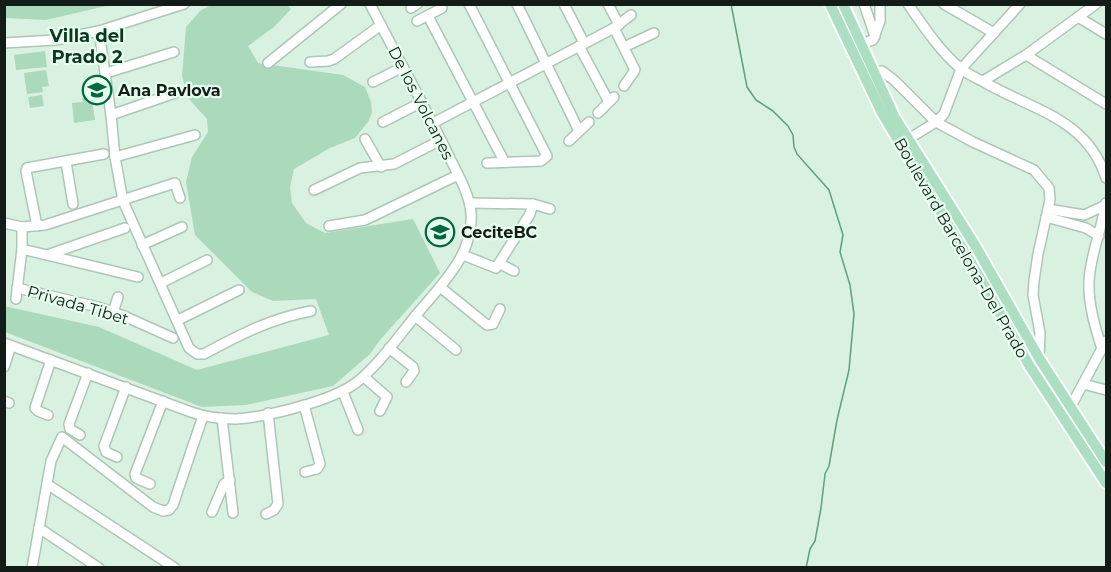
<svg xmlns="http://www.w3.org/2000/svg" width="1111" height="572" viewBox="0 0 1111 572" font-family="Montserrat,sans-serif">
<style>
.green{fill:#abd9bc}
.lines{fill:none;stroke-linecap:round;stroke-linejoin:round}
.stream{stroke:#639e7b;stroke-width:1.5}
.minor-casing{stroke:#aec6b7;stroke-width:12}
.major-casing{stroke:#fff;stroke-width:14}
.minor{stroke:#fff;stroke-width:9}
.major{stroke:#acdfc1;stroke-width:10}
.labels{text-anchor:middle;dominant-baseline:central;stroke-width:4.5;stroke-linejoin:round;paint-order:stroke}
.poi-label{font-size:16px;font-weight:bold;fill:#131c17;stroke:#e6feee;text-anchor:start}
.street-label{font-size:16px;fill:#131c17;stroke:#e6feee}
.neighbourhood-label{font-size:18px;font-weight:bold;fill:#0e3722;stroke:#e6feee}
</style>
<rect width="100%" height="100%" fill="#d9f1e1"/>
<g class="green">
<polygon points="4,5 5,4 110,5 46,20 5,18"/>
<polygon points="212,5 288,5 291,9 274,27 248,46 258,63 343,75 365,87 371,102 372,113 368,122 355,138 330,148 294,169 290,187 292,203 306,223 325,233 413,219 440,273 380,340 370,354 333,386 246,405 202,407 5,332 4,306 99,327 197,370 329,335 316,299 273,301 252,292 195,235 186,182 192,157 208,132 207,119 189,99 182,76 186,27 201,10"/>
<polygon points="45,51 47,67 16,70 14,55"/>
<polygon points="46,70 49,86 42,87 43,92 27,94 24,73"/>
<polygon points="42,95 44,106 30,108 28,97"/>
<polygon points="86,97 87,101 92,100 95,120 74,123 72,103 83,102 82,98"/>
</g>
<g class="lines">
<polyline class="stream" points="731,4 747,87 756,100 773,111 788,126 793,135 794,147 797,154 829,190 843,235 840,252 850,285 854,314 849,370 837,420 829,466 825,474 821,508 815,541 810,549 806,568"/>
<g class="minor-casing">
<g id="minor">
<polyline points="469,4 547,156 541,161 487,163"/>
<polyline points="517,4 579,131"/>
<polyline points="564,4 584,43"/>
<polyline points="608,4 619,25"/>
<polyline points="864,4 875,36"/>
<path d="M908 4C924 27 939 50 960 68 967 74 976 78 984 82 1032 110 1087 118 1106 178"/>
<polyline points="944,4 994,33"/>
<polyline points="411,8 417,4"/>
<polyline points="428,16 504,161"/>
<polyline points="1078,17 1106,34"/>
<polyline points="417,21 442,8"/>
<polyline points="614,28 635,70 624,86"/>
<path d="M99 31 111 115 115 157 123 201 189 348 197 354H204C239 335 272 318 311 311"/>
<polyline points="858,41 867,42 873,40 880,21 880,4"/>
<polyline points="4,43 55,40 99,31 184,4"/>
<polyline points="579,46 609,102"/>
<polyline points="624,47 654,33"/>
<polyline points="1026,55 1106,104"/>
<polyline points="310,62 328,61 334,59 381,25"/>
<polyline points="268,63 341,4"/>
<polyline points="873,72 882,71 894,80 936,122 973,142 1034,170 1049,188 1050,200 1038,254 1034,281 1033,295 1040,333 1039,358"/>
<polyline points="106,73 174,52"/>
<polyline points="983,81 1026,55 1096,4"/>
<polyline points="373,82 403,67"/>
<polyline points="598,113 614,97"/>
<polyline points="111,115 178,92"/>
<polyline points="383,122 422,102"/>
<polyline points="433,123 614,28 631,15"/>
<polyline points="365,139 381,167"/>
<polyline points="569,141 589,122"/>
<polyline points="902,143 936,122 944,114 961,69 1020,4"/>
<polyline points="115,157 195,135"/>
<polyline points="66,162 73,204"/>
<polyline points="314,190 360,168 394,164 441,140"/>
<polyline points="470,203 533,204 550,209"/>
<polyline points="1048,209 1084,215 1106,205"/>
<polyline points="1046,217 1086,228 1099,236"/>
<polyline points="4,223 22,227 45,225 175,183 180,198"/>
<polyline points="37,226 26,171 27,168 104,154"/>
<polyline points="329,226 365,220 458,175"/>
<polyline points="142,245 182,227"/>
<polyline points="22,249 138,277"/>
<polyline points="47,255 125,228"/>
<polyline points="463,255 496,268 530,214 533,204"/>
<polyline points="500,264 514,271"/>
<polyline points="161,283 207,260"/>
<polyline points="440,287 487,325 493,324 500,309"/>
<polyline points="17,288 98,307 124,316 173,338"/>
<polyline points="16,299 22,249 22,227"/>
<polyline points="113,312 118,297"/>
<polyline points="415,316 456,350"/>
<polyline points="178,320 239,290"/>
<path d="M4 343 191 412C205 417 220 419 236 419 266 417 333 401 357 382 382 362 401 332 423 307 446 280 474 251 471 213 469 191 455 170 446 150 422 101 395 53 370 4"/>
<polyline points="389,348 413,367 414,371 406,382"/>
<path d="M1102 349C1095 327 1088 304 1089 281 1090 256 1102 228 1106 203"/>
<polyline points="4,367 11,346"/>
<polyline points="364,377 387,397 380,411"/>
<polyline points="1083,384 1106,390"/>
<polyline points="343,392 358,430"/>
<polyline points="4,401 9,403"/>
<polyline points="304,405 320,464 317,469 305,472"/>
<polyline points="1070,408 1106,341"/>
<polyline points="48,415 38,411 35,408 51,360"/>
<polyline points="222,418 233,513"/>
<polyline points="80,435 70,429 69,424 88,373"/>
<polyline points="117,457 106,452 104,446 126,387"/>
<polyline points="47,484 175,568"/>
<polyline points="150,484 136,478 135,474 163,401"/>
<polyline points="212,512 224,484 230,480"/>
<polyline points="266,514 274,510 278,504 268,413"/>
<polyline points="39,528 99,568"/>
<polyline points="32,568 51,461 62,437 153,507 163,511 169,510 173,505 203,416"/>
</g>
</g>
<g class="major-casing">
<g id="major">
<polyline points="830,4 882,113 980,278 1029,365 1106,483"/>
<polyline points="843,4 895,118 976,247 1039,358 1106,462"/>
</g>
</g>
<use href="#minor" class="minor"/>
<use href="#major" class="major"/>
</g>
<defs>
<g id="school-ring" transform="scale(1.5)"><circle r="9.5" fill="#e6feee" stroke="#00683d" stroke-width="1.5"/><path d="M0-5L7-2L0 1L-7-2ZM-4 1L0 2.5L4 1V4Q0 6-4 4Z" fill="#00683d"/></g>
</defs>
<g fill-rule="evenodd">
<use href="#school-ring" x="97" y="90"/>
<use href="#school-ring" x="440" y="232"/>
</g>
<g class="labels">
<g class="poi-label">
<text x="118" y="90">Ana Pavlova</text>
<text x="461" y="232">CeciteBC</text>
</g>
<g class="street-label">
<text transform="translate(421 103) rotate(63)">De los Volcanes</text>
<text transform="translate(961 248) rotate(60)">Boulevard Barcelona-Del Prado</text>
<text transform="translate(78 305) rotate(16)">Privada Tibet</text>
</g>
<g class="neighbourhood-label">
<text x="87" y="36">Villa del<tspan x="87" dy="21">Prado 2</tspan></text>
</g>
</g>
<rect width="1111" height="572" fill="none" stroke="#131c17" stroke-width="12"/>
</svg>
